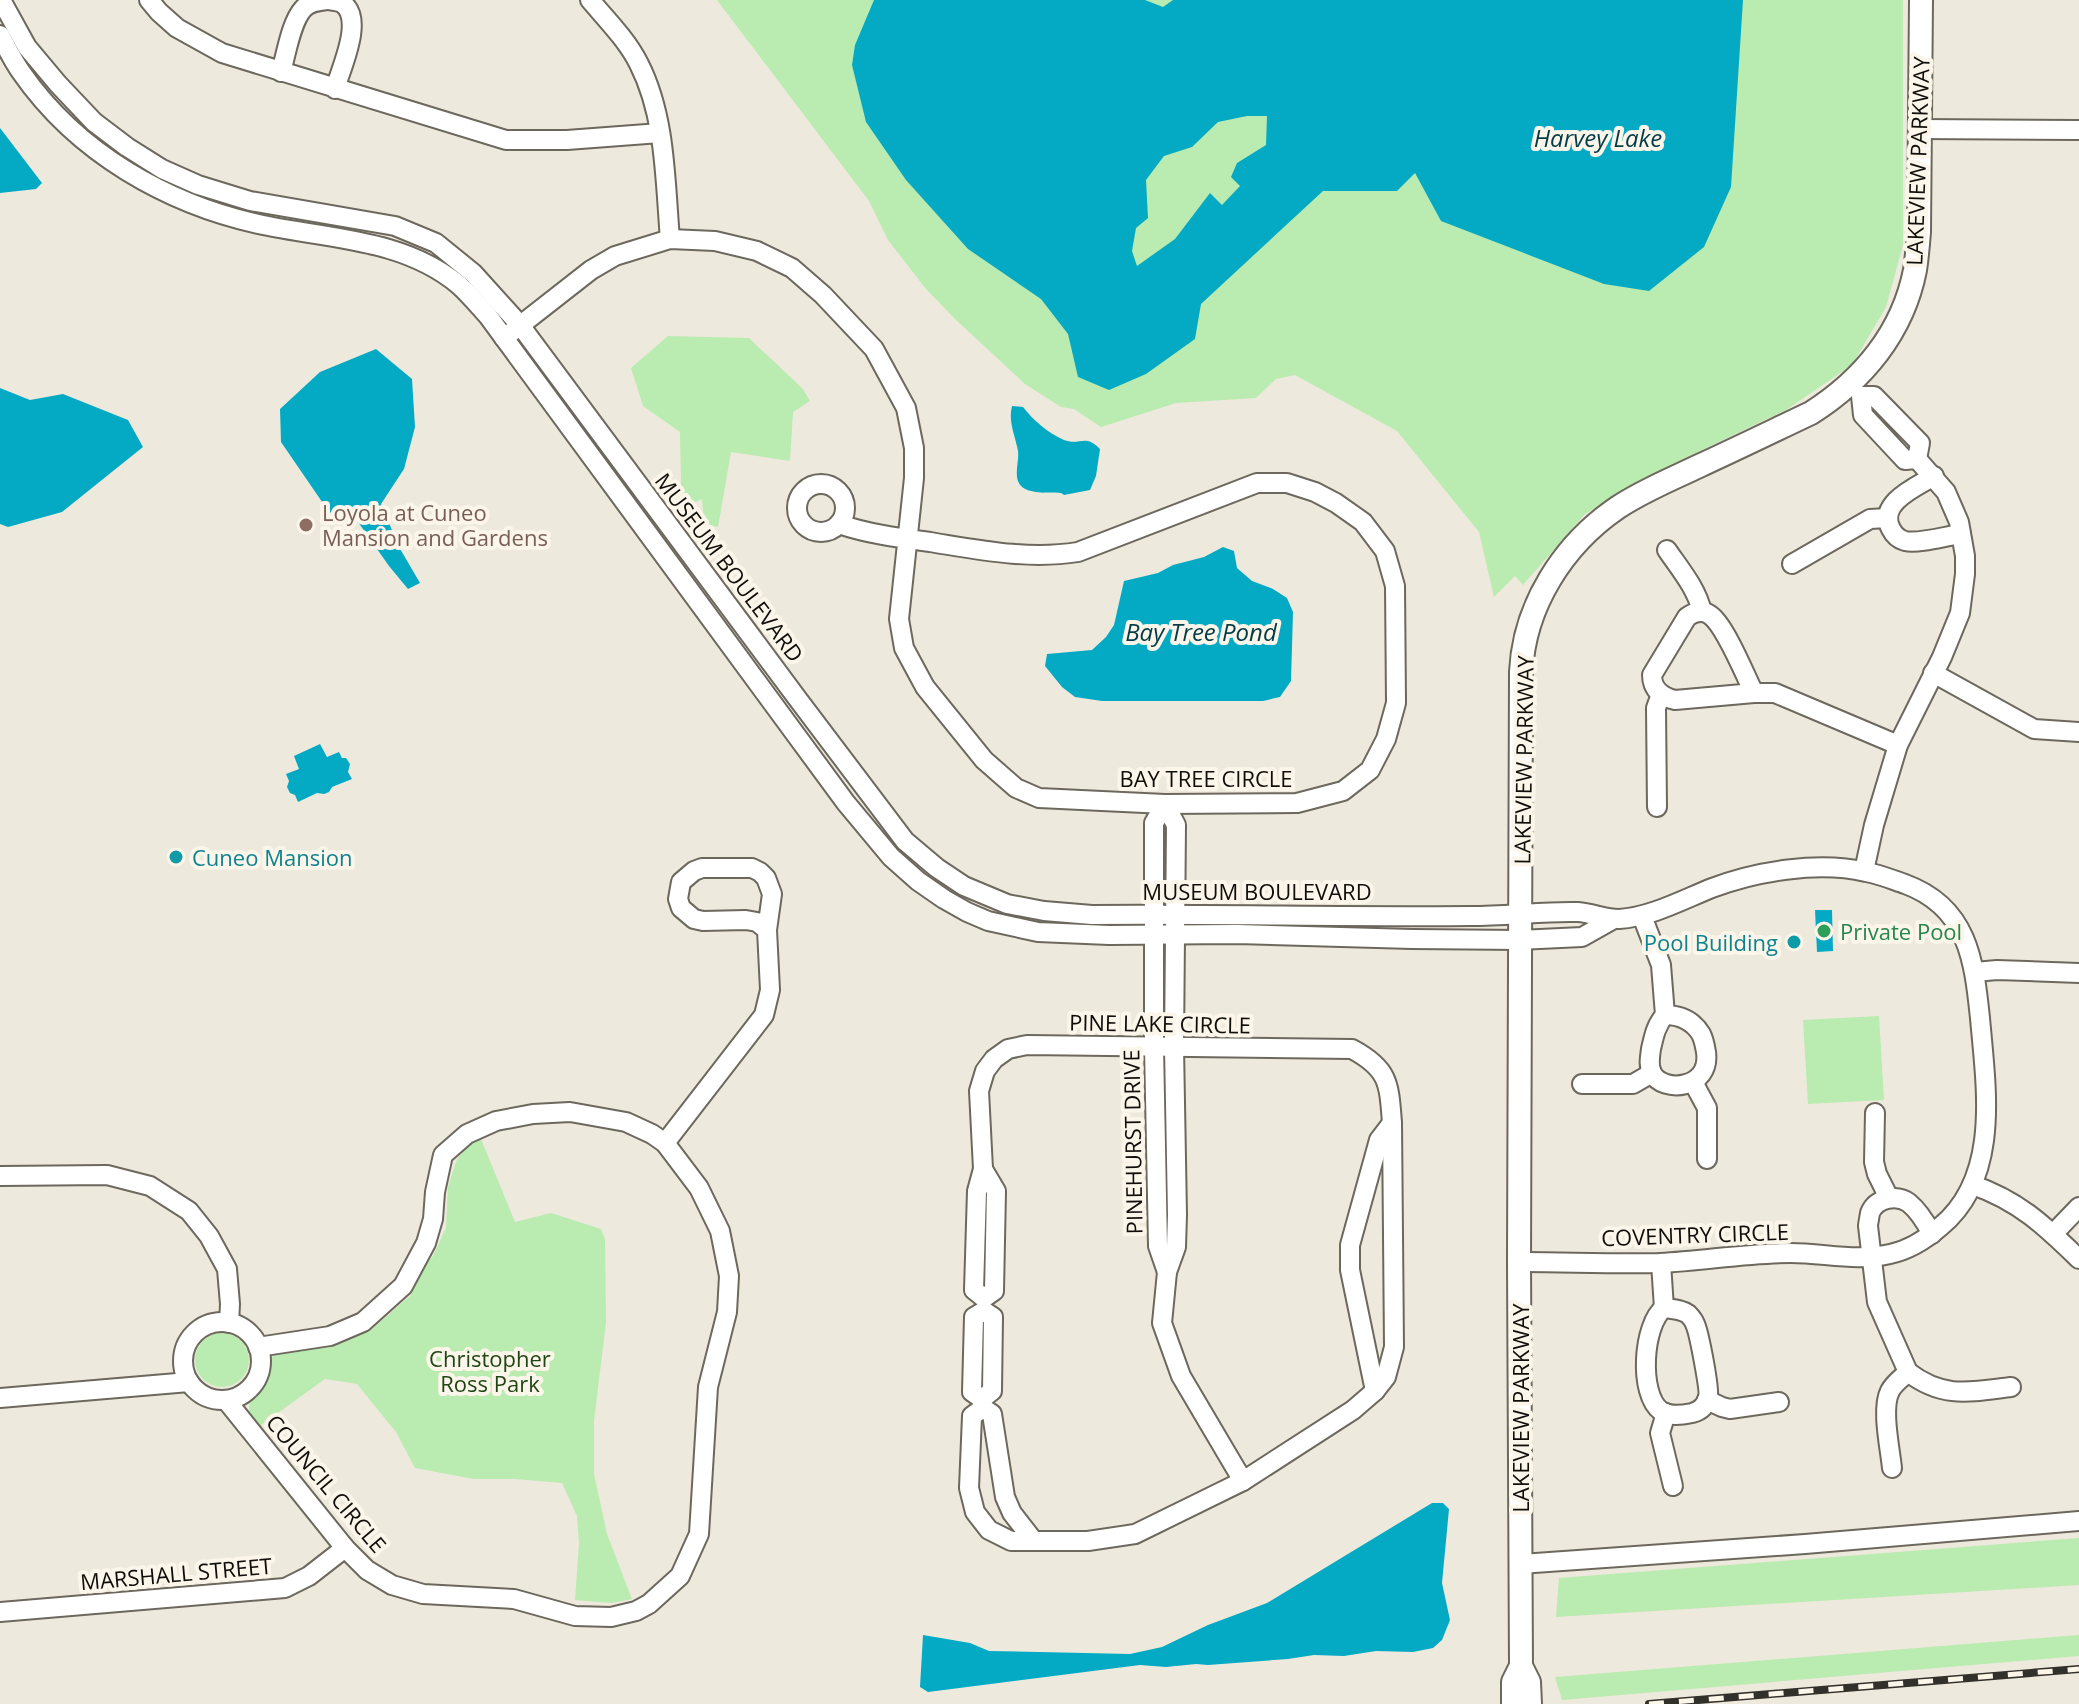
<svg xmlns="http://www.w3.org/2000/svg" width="2079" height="1704" viewBox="0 0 2079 1704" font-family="'Open Sans',sans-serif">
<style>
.green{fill:#baebb0}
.water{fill:#04aac3;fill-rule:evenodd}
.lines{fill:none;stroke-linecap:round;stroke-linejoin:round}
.minor-casing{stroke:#6d685d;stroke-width:22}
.tertiary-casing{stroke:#6d685d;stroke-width:26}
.minor{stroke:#fff;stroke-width:18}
.tertiary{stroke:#fff;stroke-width:22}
.rail-casing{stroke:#32302b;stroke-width:8}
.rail{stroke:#fcf6ea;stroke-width:5;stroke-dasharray:15;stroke-linecap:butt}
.education-dot{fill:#8d6e63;stroke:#fcf6ea;stroke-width:3}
.culture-dot{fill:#0f9aa8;stroke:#fcf6ea;stroke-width:3}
.leisure-dot{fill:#2e9e5b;stroke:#fcf6ea;stroke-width:3}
.labels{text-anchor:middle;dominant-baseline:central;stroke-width:8;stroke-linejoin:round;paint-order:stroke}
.street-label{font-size:22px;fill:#0f0e0a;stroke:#fcf6ea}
.education-label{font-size:22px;fill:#785e54;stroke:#fcf6ea;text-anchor:start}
.culture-label{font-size:22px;fill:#0d838f;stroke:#fcf6ea;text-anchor:start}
.leisure-label{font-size:22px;fill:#27864d;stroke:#fcf6ea;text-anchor:start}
.park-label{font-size:22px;fill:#1f4716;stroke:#fcf6ea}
.water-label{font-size:24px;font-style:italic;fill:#003d48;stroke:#fcf6ea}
</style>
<rect width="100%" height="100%" fill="#eee9dd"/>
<g class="green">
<polygon points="717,0 1903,0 1903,245 1886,307 1852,365 1786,410 1675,463 1585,514 1523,585 1515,576 1494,597 1479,532 1397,431 1295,375 1276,379 1256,398 1176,403 1101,427 1074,409 1061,407 1025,384 955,319 926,289 888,240 869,201"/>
<polygon points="668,336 749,338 803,389 810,401 793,412 790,461 731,452 718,527 704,523 702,499 683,508 669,490 681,483 680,432 643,406 631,368"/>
<polygon points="1879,1016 1884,1100 1808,1104 1803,1020"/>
<polygon points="481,1139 515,1222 551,1213 601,1229 605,1239 606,1322 594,1421 594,1474 607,1534 632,1599 611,1603 575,1600 579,1543 577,1516 562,1483 515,1479 474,1479 415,1468 396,1432 357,1384 325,1379 257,1428 249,1411 250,1391 259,1380 266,1365 274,1355 339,1343 372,1329 410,1296 423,1268 433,1256 446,1228 448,1187 457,1159 470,1144"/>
<circle cx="222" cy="1360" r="27"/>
<polygon points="2079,1538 2079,1585 1556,1617 1559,1578"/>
<polygon points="2079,1635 2079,1656 1562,1700 1555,1677"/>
</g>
<g class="water">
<path d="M874 0H1145L1163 7 1173 0H1743L1731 187 1704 247 1649 291 1604 284 1441 221 1415 173 1397 191H1323L1201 304 1195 339 1146 374 1109 390 1078 377 1068 334 1041 299 968 249 906 180 866 122 852 65 855 45ZM1247 116H1267L1266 145 1237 163 1231 177 1240 186 1222 205 1210 193 1175 239 1137 266 1132 251 1136 228 1148 218 1146 180 1164 156 1192 147 1218 122Z"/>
<polygon points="0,128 42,183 36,189 0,193"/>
<polygon points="376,349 412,379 415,427 404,469 381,504 399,547 420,583 408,589 389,566 358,522 329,512 281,442 280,409 320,372"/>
<polygon points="0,388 30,400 63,394 128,420 143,447 62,512 8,527 0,524"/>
<path d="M1012 406 1023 407C1033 420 1048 433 1064 440 1080 446 1085 433 1100 449L1096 476 1090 490 1064 495 1061 493C1047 492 1019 496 1017 477 1016 468 1019 459 1018 451 1015 435 1008 422 1012 406Z"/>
<polygon points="1223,547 1234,551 1237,568 1252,581 1273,589 1287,598 1293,612 1291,681 1280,697 1263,701 1102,701 1075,697 1062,687 1045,666 1047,654 1092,650 1106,637 1114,625 1124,581 1158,573 1173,565 1204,557"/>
<polygon points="320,744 327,757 339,752 342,758 346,758 350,764 348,772 352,779 332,787 329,792 324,794 317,793 298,802 295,795 290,793 287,787 289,781 286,774 299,769 294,756"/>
<polygon points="1815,910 1832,910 1833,951 1817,952"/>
<polygon points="1432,1503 1443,1503 1449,1509 1442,1583 1450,1620 1442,1640 1433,1648 1413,1652 1376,1651 1344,1656 1314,1655 1288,1659 1208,1665 1196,1664 1166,1667 1140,1665 928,1692 920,1687 923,1635 970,1643 989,1651 1130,1654 1162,1647 1208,1625 1267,1603"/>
</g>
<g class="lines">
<g class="minor-casing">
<g id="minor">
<path d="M1 0 27 47 58 84 94 122 127 147 162 169 198 185 250 201 395 226 436 243 473 273 520 325 797 698 905 841 937 868 964 886 1007 904 1044 911 1092 915C1218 914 1345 917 1471 916 1507 916 1543 911 1578 912 1592 913 1605 919 1619 919 1651 917 1682 900 1712 888 1757 871 1819 861 1866 872 1879 874 1893 880 1905 884 1968 907 1974 960 1980 1018 1986 1088 2001 1177 1940 1227 1925 1240 1909 1250 1890 1254 1857 1262 1824 1253 1791 1253 1747 1253 1703 1261 1660 1263 1613 1264 1566 1262 1519 1262"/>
<polyline points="149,0 159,12 177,28 222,53 506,140 567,140 660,133"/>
<path d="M329 0C333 1 338 1 342 3 365 18 341 68 335 89"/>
<path d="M590 0C607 20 627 40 639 64 666 117 665 181 670 239"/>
<path d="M0 35C7 48 13 61 21 72 77 153 168 205 263 225 330 239 404 239 459 285 469 294 479 306 488 316L846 803 891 857 918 881 944 899 967 912 988 921 1038 932 1109 935 1237 934 1412 939 1521 940 1582 937 1614 919"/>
<path d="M281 72C286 55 291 22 303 9 309 2 318 1 327 0"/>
<polyline points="1919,129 2079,130"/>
<path d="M504 338 591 270 615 256 670 239 715 241 757 251 792 268 823 295 874 349 906 408 914 448V478L899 619 904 648 925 687 984 760 1016 788 1039 798 1165 804 1297 803 1343 791 1370 770 1386 739 1396 703 1395 586 1385 551 1363 522 1336 503 1315 492 1287 483H1257L1078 552C1028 560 980 550 930 542 900 538 868 534 839 524"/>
<polygon points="1861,396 1874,396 1920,443 1917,459 1905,460 1863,415"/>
<path d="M1934 476C1916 487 1877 503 1891 529 1894 535 1898 539 1905 541 1919 544 1946 536 1961 534"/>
<circle cx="821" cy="508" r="24"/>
<path d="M1667 550C1680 569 1697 589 1702 612"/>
<polyline points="1792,564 1870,519 1888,518"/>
<polyline points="1933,673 2034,729 2079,732"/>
<path d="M1754 693C1745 675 1725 625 1710 615 1703 610 1694 612 1687 617L1652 675C1652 690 1662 697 1675 700L1754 693H1775L1898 745"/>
<polyline points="1165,804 1176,825 1174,1047 1177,1215 1176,1247 1167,1272 1162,1323 1181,1376 1243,1481"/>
<polyline points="1165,804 1154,823 1154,1047 1158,1246 1167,1272"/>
<polyline points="1657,807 1656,708 1661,694"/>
<polyline points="1864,871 1874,825 1898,745 1942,657 1960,613 1965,574 1965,556 1959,522 1946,492 1917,459"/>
<path d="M1642 916 1661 965 1665 1015C1656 1025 1654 1036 1651 1049 1650 1057 1648 1065 1652 1073 1663 1094 1711 1089 1706 1052 1705 1046 1704 1040 1701 1034 1693 1021 1680 1015 1665 1015"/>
<polyline points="1975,972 1997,970 2079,973"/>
<polyline points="1693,1082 1707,1108 1707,1159"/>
<polyline points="1582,1084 1633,1084 1652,1073"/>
<polyline points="1875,1113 1874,1162 1877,1174 1889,1198"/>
<polyline points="665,1143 764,1015 770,990 767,930 772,894 766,878 760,872 752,868 702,868 694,871 681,882 678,899 681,908 694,919 703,921 746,920 757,922 767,930"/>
<polyline points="983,1169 996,1191 994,1291 984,1298"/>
<polyline points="0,1176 107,1175 150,1186 189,1211 209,1236 227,1269 230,1304 229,1323"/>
<path d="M1973 1185C2019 1201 2045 1226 2079 1259"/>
<polyline points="2053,1234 2079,1207"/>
<polyline points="1661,1263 1664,1308"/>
<path d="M1664 1308C1672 1309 1681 1309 1688 1314 1690 1316 1694 1321 1695 1324 1699 1332 1710 1390 1708 1397 1706 1406 1700 1411 1692 1413 1682 1415 1670 1417 1661 1411 1638 1394 1643 1324 1664 1308Z"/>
<circle cx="222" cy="1361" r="39"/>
<path d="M1908 1372 1877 1302 1868 1226C1868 1224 1870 1214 1870 1213 1876 1198 1897 1194 1909 1203 1919 1211 1926 1223 1932 1234"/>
<polyline points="1375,1391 1350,1270 1350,1245 1379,1140 1392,1123"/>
<polyline points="0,1398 189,1382"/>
<polyline points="982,1399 983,1408 992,1414 1005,1497 1012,1513 1033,1540"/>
<polyline points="982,1399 972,1392 974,1317 984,1311"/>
<polyline points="982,1399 992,1391 993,1317 984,1311"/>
<polyline points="226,1400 345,1548 367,1570 392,1585 423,1594 514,1599 575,1616 611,1617 636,1611 649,1604 680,1576 699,1534 708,1387 727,1312 729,1276 720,1231 699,1188 665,1143 652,1134 626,1122 570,1112 533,1114 496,1121 467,1134 443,1155 435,1192 433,1219 426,1243 403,1286 363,1322 330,1336 258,1347"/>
<polyline points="1707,1400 1722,1407 1730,1409 1779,1402"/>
<path d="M983 1408 972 1416 969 1488 975 1512 989 1530 1011 1541H1088L1135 1534 1243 1481 1353 1410 1375 1391 1386 1377 1394 1347 1392 1123C1389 1083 1389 1069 1352 1049L1027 1045 1008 1049 994 1059 985 1071 979 1091 983 1169 977 1191 974 1290 984 1298"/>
<polyline points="1666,1413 1660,1433 1673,1486"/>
<path d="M1892 1468C1890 1448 1881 1408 1890 1391 1894 1383 1902 1378 1908 1372 1943 1399 1970 1392 2011 1387"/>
<polyline points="1521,1564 1805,1544 2079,1521"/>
<polyline points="0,1612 285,1588 309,1576 345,1548"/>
</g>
</g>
<g class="tertiary-casing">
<g id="tertiary">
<polyline points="1513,1704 1513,1682 1521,1666"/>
<path d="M1530 1704 1529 1682 1521 1666 1519 1262 1521 672C1524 606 1563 545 1617 508 1642 491 1672 479 1699 466 1736 449 1773 431 1811 413 1863 380 1903 332 1915 270 1917 257 1918 244 1919 232L1921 0"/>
</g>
</g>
<use href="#minor" class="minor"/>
<use href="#tertiary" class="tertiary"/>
<g class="rail-casing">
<polyline id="rail" points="1649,1704 2079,1669"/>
</g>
<use href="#rail" class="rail"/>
</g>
<circle class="education-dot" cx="306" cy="525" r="8"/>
<g class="culture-dot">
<circle cx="176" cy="857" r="8"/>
<circle cx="1794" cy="942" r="8"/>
</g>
<circle class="leisure-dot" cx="1824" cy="931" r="8"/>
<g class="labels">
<g class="street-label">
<text transform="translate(1917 161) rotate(-88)">LAKEVIEW PARKWAY</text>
<text transform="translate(730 567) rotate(53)">MUSEUM BOULEVARD</text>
<text transform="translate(1523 760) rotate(-89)">LAKEVIEW PARKWAY</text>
<text x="1206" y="778">BAY TREE CIRCLE</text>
<text x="1257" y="891">MUSEUM BOULEVARD</text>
<text transform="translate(1160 1023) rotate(1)">PINE LAKE CIRCLE</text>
<text transform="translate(1132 1142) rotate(-91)">PINEHURST DRIVE</text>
<text transform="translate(1695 1234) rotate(-2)">COVENTRY CIRCLE</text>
<text transform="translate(1520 1408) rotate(-90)">LAKEVIEW PARKWAY</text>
<text transform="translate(327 1483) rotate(50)">COUNCIL CIRCLE</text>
<text transform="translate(176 1573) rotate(-5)">MARSHALL STREET</text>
</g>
<g class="education-label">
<text x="322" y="512">Loyola at Cuneo<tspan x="322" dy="25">Mansion and Gardens</tspan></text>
</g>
<g class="culture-label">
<text x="192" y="857">Cuneo Mansion</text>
<text x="1778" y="942" text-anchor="end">Pool Building</text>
</g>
<g class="leisure-label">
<text x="1840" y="931">Private Pool</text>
</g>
<g class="park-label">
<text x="490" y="1358">Christopher<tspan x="490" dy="25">Ross Park</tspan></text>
</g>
<g class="water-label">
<text x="1598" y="137">Harvey Lake</text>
<text x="1201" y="631">Bay Tree Pond</text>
</g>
</g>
</svg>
